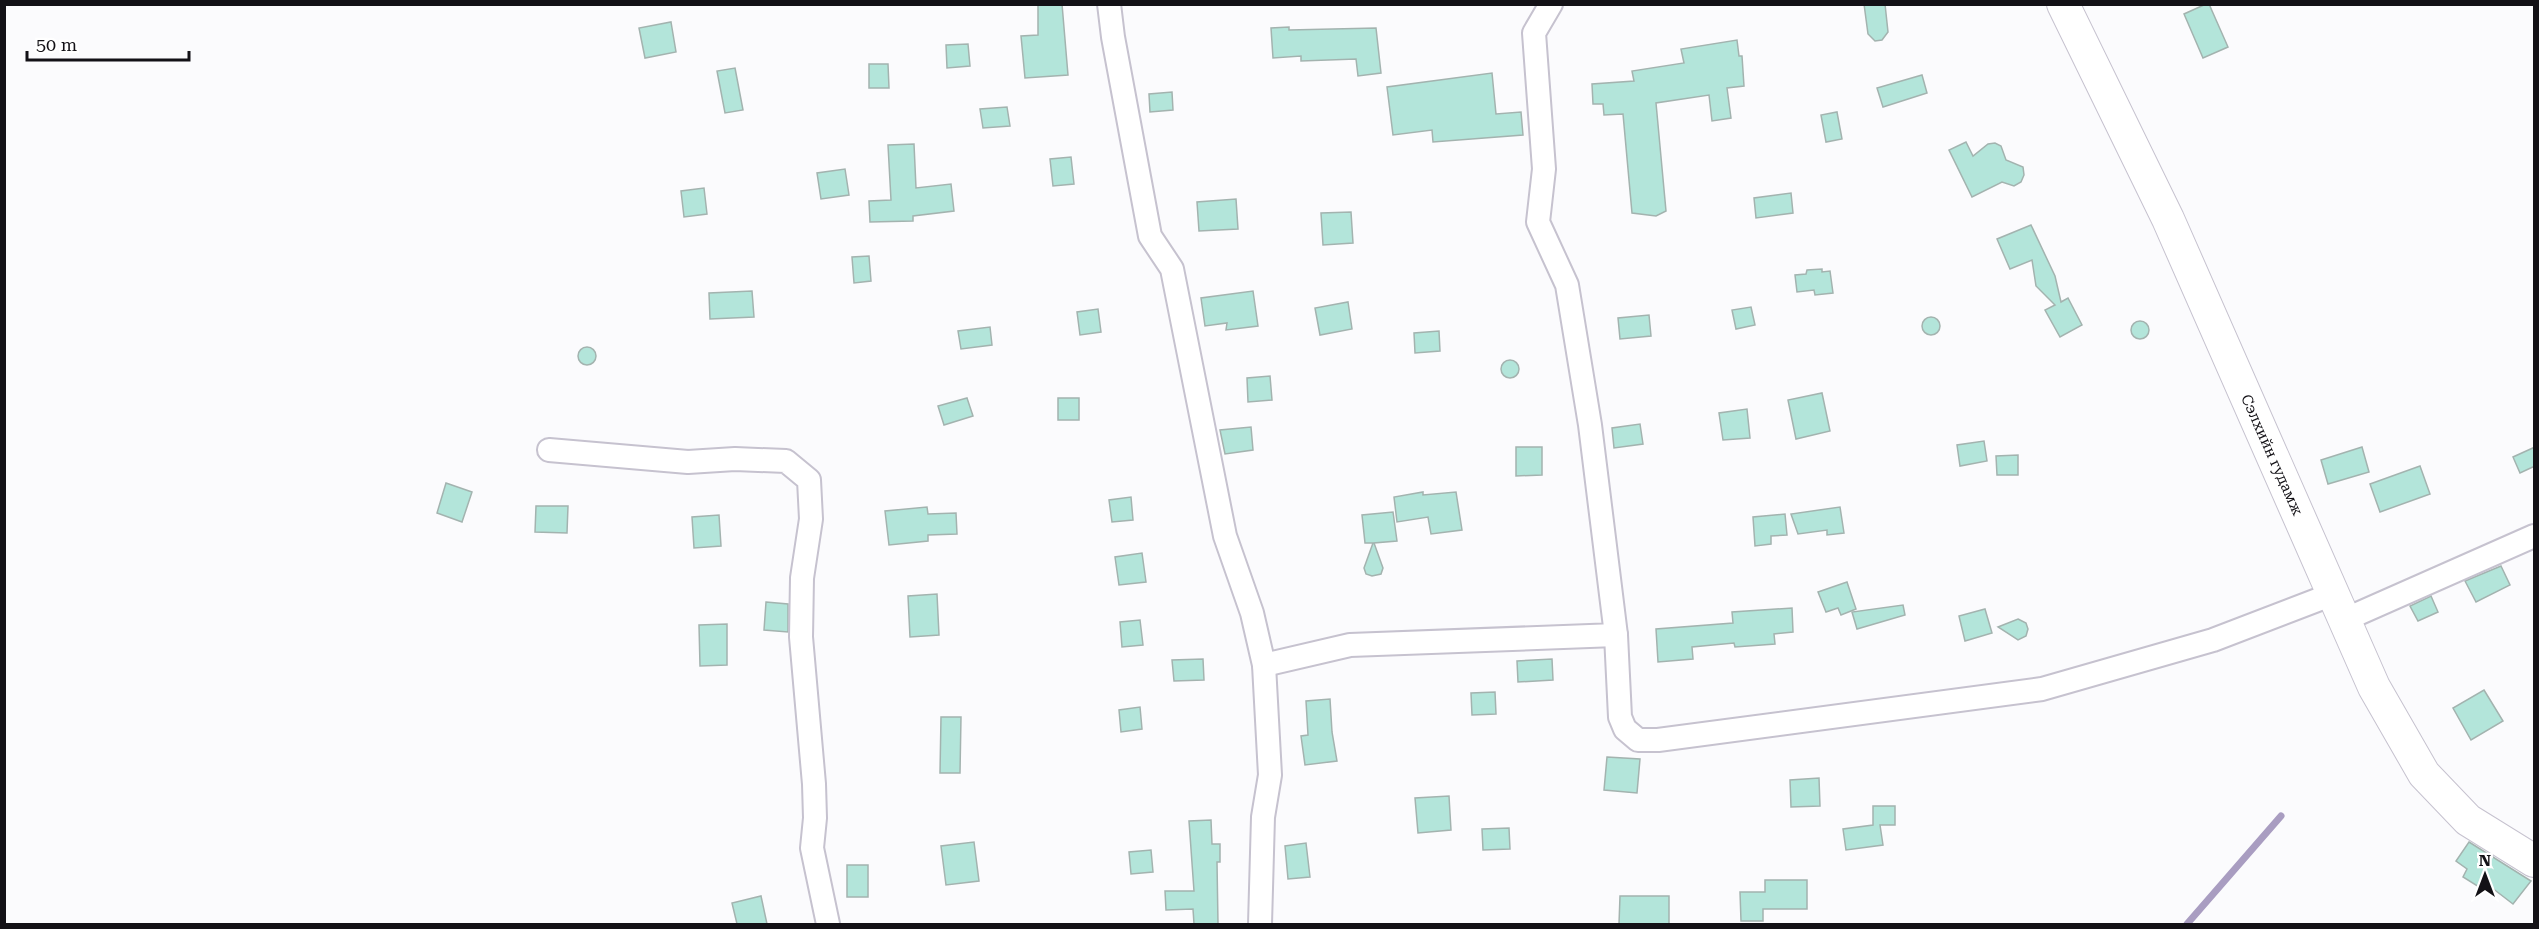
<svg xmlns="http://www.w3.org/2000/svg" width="2539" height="929" viewBox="0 0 2539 929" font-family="'Roboto Serif',serif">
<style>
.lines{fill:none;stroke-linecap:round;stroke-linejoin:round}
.stream{stroke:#a99dc1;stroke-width:7}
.building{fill:#b3e5da;stroke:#a3b3af;stroke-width:1.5}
.minor-casing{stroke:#c6c2cf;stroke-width:26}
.secondary-casing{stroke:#c6c2cf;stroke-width:34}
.minor{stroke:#fff;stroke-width:22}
.secondary{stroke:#fff;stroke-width:32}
.labels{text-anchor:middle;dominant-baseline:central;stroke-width:4.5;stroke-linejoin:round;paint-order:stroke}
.street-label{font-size:15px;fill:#131116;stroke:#fff}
</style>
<rect width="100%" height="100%" fill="#fbfbfd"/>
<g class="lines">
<polyline class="stream" points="2187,924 2281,816"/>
</g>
<g class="building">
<polygon points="1038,4 1062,4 1068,75 1025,78 1021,36 1038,35"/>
<polygon points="1864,4 1885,4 1888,32 1882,40 1875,41 1868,34"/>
<polygon points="2206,4 2209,4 2228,47 2203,58 2184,14"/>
<polygon points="671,22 676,52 645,58 639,28"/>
<polygon points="1289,27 1289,30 1376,28 1381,73 1358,76 1356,59 1301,61 1301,56 1273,58 1271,28"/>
<polygon points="1737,40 1739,56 1742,56 1744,86 1727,88 1731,118 1712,121 1709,95 1656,103 1666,211 1656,216 1632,213 1623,114 1604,115 1603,104 1593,104 1592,84 1634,81 1632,71 1684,63 1681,49"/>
<polygon points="968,44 970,66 947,68 946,45"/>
<polygon points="869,64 888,64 889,88 869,88"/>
<polygon points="735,68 743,110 725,113 717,71"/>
<polygon points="1492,73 1496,114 1521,112 1523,135 1433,142 1432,130 1393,135 1387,87"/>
<polygon points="1922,75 1927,93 1883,107 1877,88"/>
<polygon points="1172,92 1173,110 1150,112 1149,94"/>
<polygon points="1007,107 1010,126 983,128 980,109"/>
<polygon points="1837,112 1842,139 1826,142 1821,115"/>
<polygon points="1966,142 1973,156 1988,144 1995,143 2001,146 2006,160 2023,167 2024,175 2021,182 2014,186 2002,182 1972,197 1949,150"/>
<polygon points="914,144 916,188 951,184 954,211 913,216 913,221 870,222 869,201 891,200 888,145"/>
<polygon points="1071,157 1074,184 1053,186 1050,159"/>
<polygon points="845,169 849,195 821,199 817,173"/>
<polygon points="704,188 707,214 684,217 681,191"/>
<polygon points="1791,193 1793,213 1756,218 1754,198"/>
<polygon points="1236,199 1238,229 1199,231 1197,202"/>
<polygon points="1351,212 1353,243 1323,245 1321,213"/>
<polygon points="2031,225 2055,276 2061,302 2068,298 2082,325 2060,337 2045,310 2055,305 2036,286 2032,260 2010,269 1997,239"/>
<polygon points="869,256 871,281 854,283 852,257"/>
<polygon points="1822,269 1822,272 1830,271 1833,293 1815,295 1814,290 1797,292 1795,275 1806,274 1807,270"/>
<polygon points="752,291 754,317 710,319 709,293"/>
<polygon points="1253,291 1258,326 1226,330 1227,323 1205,326 1201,298"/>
<polygon points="1348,302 1352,329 1320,335 1315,308"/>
<polygon points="1751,307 1755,325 1736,329 1732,310"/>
<polygon points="1098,309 1101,332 1080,335 1077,312"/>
<polygon points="1649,315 1651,336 1620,339 1618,318"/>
<circle cx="1931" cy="326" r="9"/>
<circle cx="2140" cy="330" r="9"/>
<polygon points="990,327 992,345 961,349 958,331"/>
<polygon points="1439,331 1440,351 1415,353 1414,333"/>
<circle cx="587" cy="356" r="9"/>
<circle cx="1510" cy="369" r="9"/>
<polygon points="1270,376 1272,400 1248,402 1247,378"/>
<polygon points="1822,393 1830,431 1796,439 1788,400"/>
<polygon points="967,398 973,416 944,425 938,406"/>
<rect x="1058" y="398" width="21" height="22"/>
<polygon points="1747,409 1750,438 1723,440 1719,413"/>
<polygon points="1640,424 1643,444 1614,448 1612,428"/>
<polygon points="1251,427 1253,450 1225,454 1220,430"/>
<polygon points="1984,441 1987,461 1960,466 1957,445"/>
<polygon points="1516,447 1542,447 1542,475 1516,476"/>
<polygon points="2362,447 2369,472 2328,484 2321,460"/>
<polygon points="2535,447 2535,466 2520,473 2513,457"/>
<polygon points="2018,455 2018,475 1997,475 1996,456"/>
<polygon points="2420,466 2430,494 2380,512 2370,484"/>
<polygon points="446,483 472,492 462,522 437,513"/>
<polygon points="1423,492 1423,495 1456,492 1462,530 1431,534 1428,517 1397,522 1394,497"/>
<polygon points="1131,497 1133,520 1112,522 1109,500"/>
<polygon points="536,506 568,506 567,533 535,532"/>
<polygon points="927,507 928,514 956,513 957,534 928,535 928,541 889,545 885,511"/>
<polygon points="1840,507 1844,533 1827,535 1827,530 1798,534 1791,514"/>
<polygon points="1393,512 1397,541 1374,543 1383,568 1381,574 1372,576 1366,574 1364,568 1373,543 1365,543 1362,515"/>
<polygon points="1785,514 1787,535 1771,536 1771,544 1755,546 1753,517"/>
<polygon points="719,515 721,546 694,548 692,517"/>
<polygon points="1142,553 1146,582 1119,585 1115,557"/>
<polygon points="2501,566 2510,585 2476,602 2465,581"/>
<polygon points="1847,582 1856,609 1841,615 1838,608 1826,612 1818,592"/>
<polygon points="937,594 939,635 910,637 908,596"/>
<polygon points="2431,596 2438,612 2418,621 2410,606"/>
<polygon points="766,602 788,604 788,632 764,630"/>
<polygon points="1903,605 1905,615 1857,629 1852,612"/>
<polygon points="1792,608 1793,632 1774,634 1775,644 1735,647 1734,643 1692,647 1693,659 1658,662 1656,629 1733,623 1732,612"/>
<polygon points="1985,609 1992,633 1965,641 1959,616"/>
<polygon points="2018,619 2026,623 2028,629 2026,636 2018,640 1998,627"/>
<polygon points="1140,620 1143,645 1122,647 1120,622"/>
<polygon points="727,624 727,665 700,666 699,625"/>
<polygon points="1203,659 1204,680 1174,681 1172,660"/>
<polygon points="1552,659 1553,680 1518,682 1517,661"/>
<polygon points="2484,690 2503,721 2471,740 2453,708"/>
<polygon points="1495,692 1496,714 1472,715 1471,693"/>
<polygon points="1330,699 1332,732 1337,761 1305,765 1301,736 1308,735 1306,701"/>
<polygon points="1140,707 1142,729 1121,732 1119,710"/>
<polygon points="941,717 961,717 960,773 940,773"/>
<polygon points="1607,757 1640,759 1637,793 1604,790"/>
<polygon points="1819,778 1820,806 1791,807 1790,780"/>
<polygon points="1449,796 1451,830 1418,833 1415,798"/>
<polygon points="1873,806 1895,806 1895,825 1880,825 1883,845 1846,850 1843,829 1873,825"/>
<polygon points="1211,820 1212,844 1220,844 1220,862 1217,862 1218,924 1194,924 1193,909 1166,910 1165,891 1194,891 1189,821"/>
<polygon points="1509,828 1510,849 1483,850 1482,829"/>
<polygon points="974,842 979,881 946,885 941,846"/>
<polygon points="2469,842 2531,881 2513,904 2483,881 2479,887 2463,877 2467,869 2456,861"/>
<polygon points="1306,843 1310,877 1288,879 1285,846"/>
<polygon points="1151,850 1153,872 1131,874 1129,852"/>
<rect x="847" y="865" width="21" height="32"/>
<polygon points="1765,880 1807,880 1807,909 1763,909 1763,921 1741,921 1740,892 1765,892"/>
<polygon points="761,896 767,924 737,924 732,903"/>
<polygon points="1620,896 1669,896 1669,924 1619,924"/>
</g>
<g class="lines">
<g class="minor-casing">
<g id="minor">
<polyline points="1109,4 1113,37 1150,236 1172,269 1225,536 1252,613 1264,665 1270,775 1263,817 1260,924"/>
<polyline points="549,450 688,462 735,459 786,461 809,480 811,519 802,578 801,637 814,784 815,818 812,848 828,924"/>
<polyline points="2344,620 2534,536"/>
<polyline points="1616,635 1620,717 1625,729 1638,740 1658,740 2042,689 2213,640 2333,594"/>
<polyline points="1264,665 1350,645 1616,635 1590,425 1567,285 1538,222 1544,169 1534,33 1551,4"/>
</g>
</g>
<g class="secondary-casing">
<polyline id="secondary" points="2063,4 2168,219 2374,687 2424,774 2468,820 2534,861"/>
</g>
<use href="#minor" class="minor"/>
<use href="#secondary" class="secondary"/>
</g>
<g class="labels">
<g class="street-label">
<text transform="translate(2272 455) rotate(66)">Сэлхийн гудамж</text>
</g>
</g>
<rect width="2539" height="929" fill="none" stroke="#131116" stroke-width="12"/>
<g transform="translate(2485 875)" stroke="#ffffff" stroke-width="4.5" paint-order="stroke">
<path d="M0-4.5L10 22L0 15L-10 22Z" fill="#131116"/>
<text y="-9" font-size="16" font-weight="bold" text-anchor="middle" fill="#131116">N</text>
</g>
<path d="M27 51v9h162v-9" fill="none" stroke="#131116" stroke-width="3"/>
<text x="36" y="51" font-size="18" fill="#131116" stroke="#ffffff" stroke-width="4.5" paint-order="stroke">50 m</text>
</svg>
